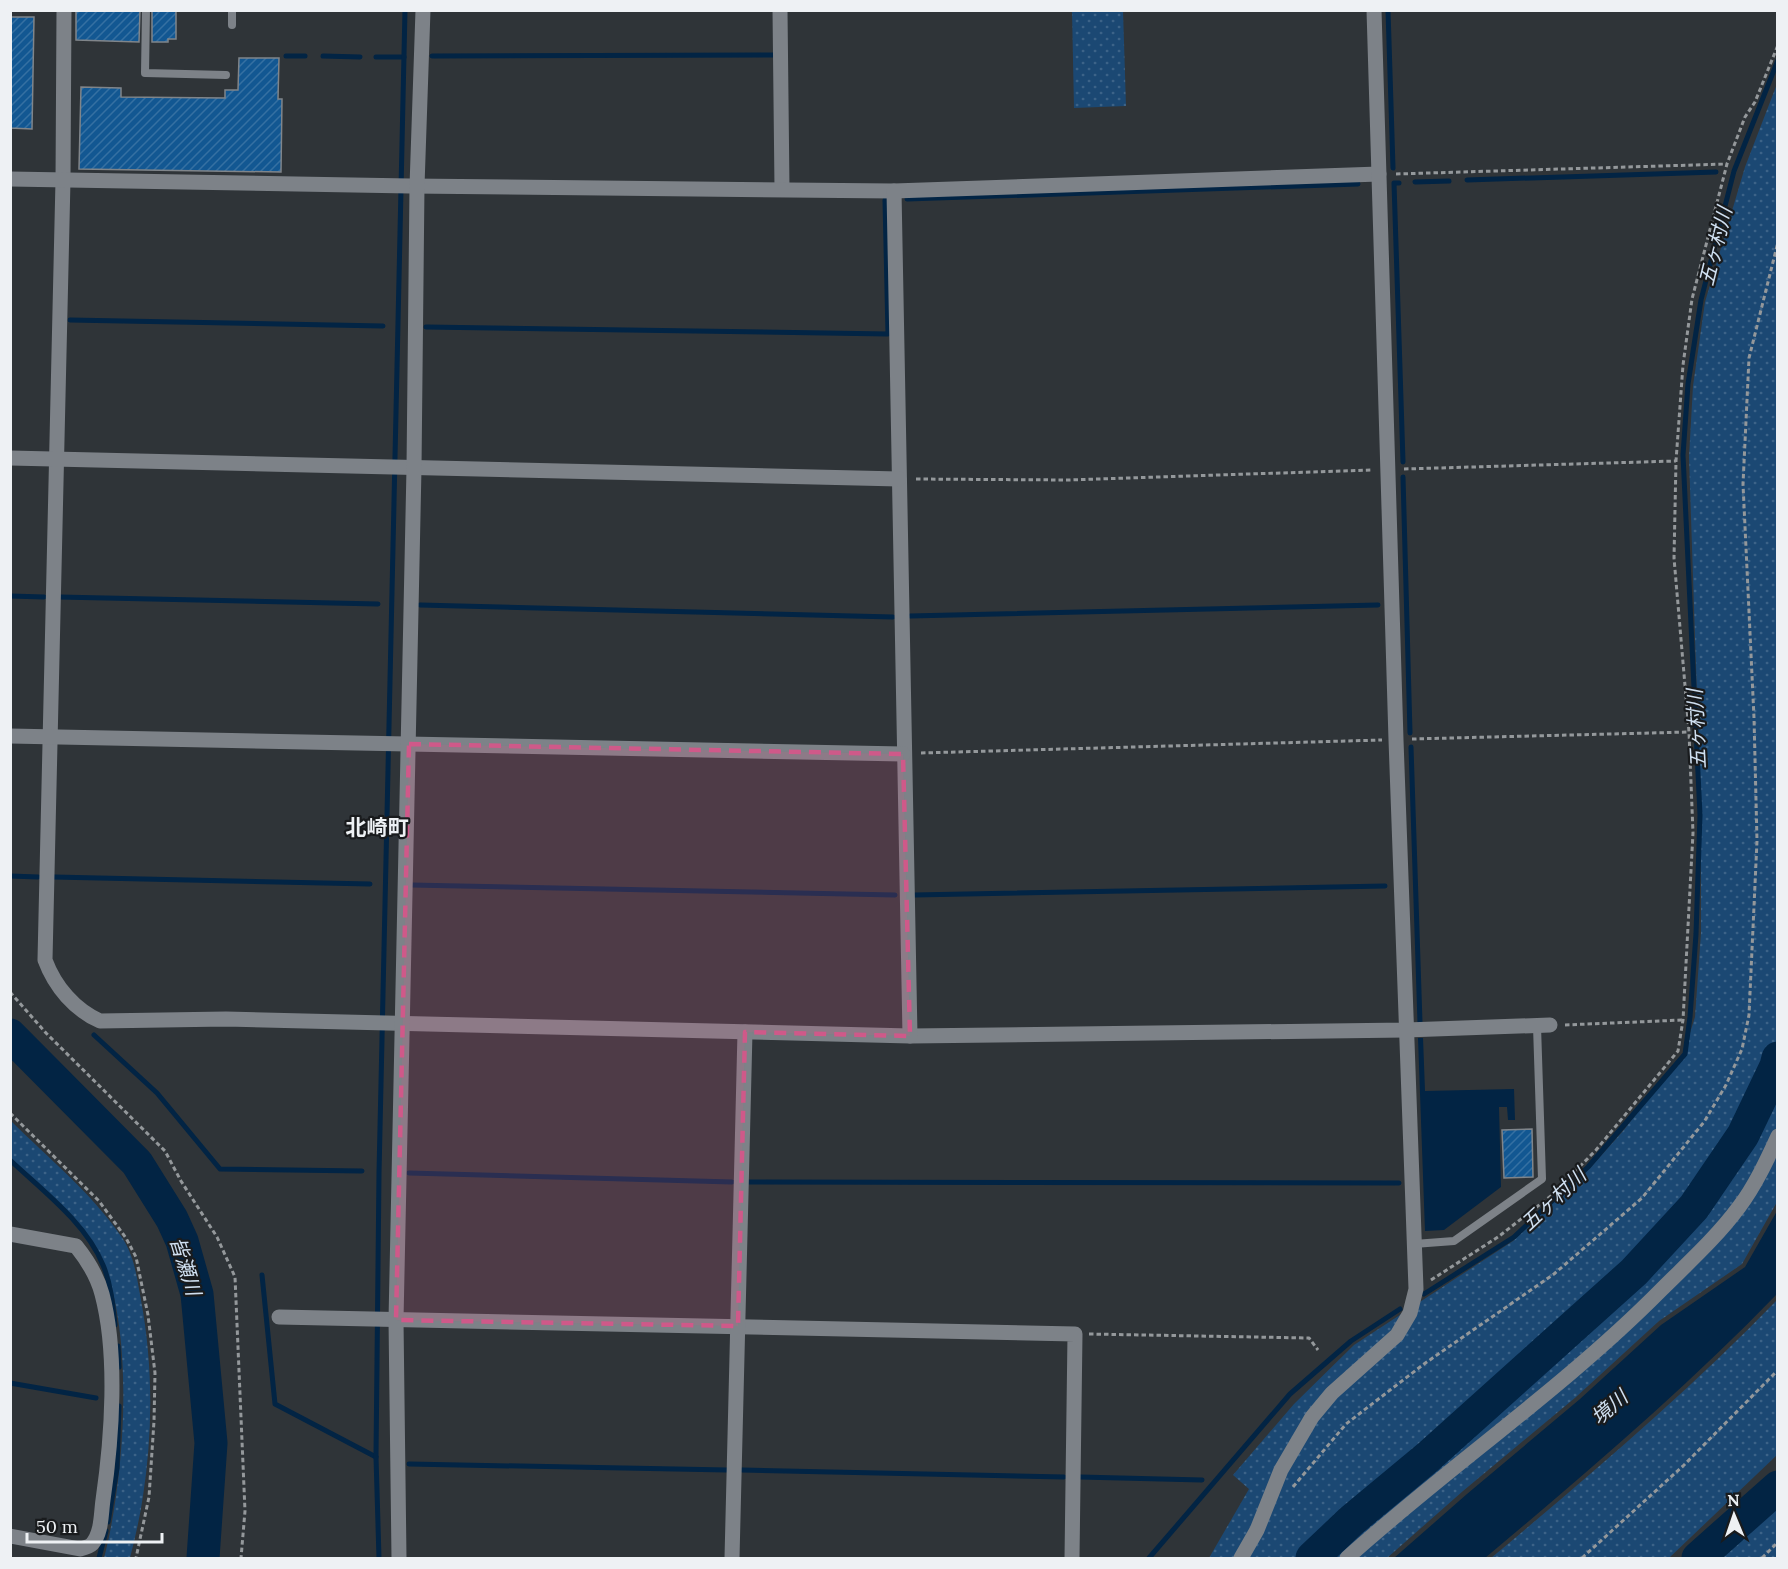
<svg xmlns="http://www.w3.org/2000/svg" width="1788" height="1569" viewBox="0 0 1788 1569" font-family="Lora,'Noto Sans JP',serif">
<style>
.grass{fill:url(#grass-dots)}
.water{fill:#022444}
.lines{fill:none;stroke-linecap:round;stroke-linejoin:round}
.stream{stroke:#022444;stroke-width:5}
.river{stroke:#022444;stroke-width:33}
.building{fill:url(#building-hatch);stroke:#80858a;stroke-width:1.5}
.path{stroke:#94989b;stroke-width:3;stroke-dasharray:4.5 3;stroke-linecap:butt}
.lane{stroke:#7d8288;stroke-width:8}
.street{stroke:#7d8288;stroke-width:15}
.marked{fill:#cf5989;fill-opacity:0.2;stroke:#cf5989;stroke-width:4.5;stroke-dasharray:12 8;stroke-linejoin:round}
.labels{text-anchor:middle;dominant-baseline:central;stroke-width:4.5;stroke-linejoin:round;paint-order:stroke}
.water-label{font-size:20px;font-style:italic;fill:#d0e0f1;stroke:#191b1d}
.quarter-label{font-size:21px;font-weight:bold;fill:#eef1f4;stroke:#191b1d}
</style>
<defs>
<pattern id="grass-dots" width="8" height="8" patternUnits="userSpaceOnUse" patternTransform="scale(1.5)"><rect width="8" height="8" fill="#1b4873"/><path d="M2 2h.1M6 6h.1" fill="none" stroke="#3c6388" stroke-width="1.8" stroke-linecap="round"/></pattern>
<pattern id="building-hatch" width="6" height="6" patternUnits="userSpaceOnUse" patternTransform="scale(1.5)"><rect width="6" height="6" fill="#125792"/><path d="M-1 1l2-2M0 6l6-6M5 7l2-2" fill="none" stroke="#3570a2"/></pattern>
</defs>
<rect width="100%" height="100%" fill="#2f3438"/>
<g class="grass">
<polygon points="1072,11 1123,11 1126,106 1074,108"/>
<polygon points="1777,84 1777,1202 1742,1264 1659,1321 1576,1397 1463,1491 1387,1558 1209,1558 1249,1489 1233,1475 1294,1404 1354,1345 1513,1241 1591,1167 1623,1131 1684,1052 1695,1017 1701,933 1701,817 1689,457 1693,386 1705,302 1745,167"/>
<path d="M10 1120C49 1159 93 1194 123 1239 135 1258 137 1279 141 1300 153 1365 153 1431 143 1496 140 1517 135 1538 130 1558H104C125 1479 139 1310 91 1240 70 1209 37 1184 11 1158Z"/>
<path d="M1777 1300V1455L1669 1558H1491C1589 1476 1688 1392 1777 1300Z"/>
<polygon points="1777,1503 1777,1558 1722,1558"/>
</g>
<g class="water">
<polygon points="1418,1038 1423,1038 1425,1091 1514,1089 1515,1120 1508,1120 1507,1107 1499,1107 1501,1187 1444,1230 1425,1231"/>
<path d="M1777 1211V1294C1686 1388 1585 1474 1485 1558H1394L1467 1494 1580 1399 1661 1325 1745 1267Z"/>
</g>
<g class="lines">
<g class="stream">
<polyline points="1388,10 1393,168"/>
<polyline points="286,56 305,56"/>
<polyline points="323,56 360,57"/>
<polyline points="432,56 774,55"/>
<polyline points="376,57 404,57"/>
<polyline points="1467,180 1716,172"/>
<polyline points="1415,182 1449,181"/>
<polyline points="1399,183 1394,183 1403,462"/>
<polyline points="907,199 1358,184"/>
<polyline points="70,320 383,326"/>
<polyline points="426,327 888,334 885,200"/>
<polyline points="1403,477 1410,733"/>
<polyline points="10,596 44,597"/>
<polyline points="59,597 378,604"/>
<polyline points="420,605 893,617"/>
<polyline points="910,616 1378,605"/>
<polyline points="1411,747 1420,1023"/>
<polyline points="10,876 38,877"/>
<polyline points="54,877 370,884"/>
<polyline points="411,885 895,895"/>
<polyline points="914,895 1385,886"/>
<polyline points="94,1035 157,1093 220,1169 362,1171"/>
<path d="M10 1160C43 1191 86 1223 103 1265 111 1284 113 1306 115 1325"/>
<polyline points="409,1173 732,1182"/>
<polyline points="749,1182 1399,1183"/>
<polyline points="262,1275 275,1404 376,1457"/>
<polyline points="1424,1294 1514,1237 1588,1167 1685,1054 1690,1017 1696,934 1700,815 1683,455 1688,384 1701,300 1734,171 1778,60"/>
<polyline points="118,1346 119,1367"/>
<polyline points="10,1383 96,1398"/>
<polyline points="409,1464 727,1470"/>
<polyline points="742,1470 1064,1477"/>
<polyline points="1080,1477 1202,1480"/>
<polyline points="108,1522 117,1468 119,1406"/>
<polyline points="99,1558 106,1531"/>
<polyline points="379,1558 376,1457 379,1173 405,10"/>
<polyline points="1149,1558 1290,1394 1351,1341 1400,1309"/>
</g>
<g class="river">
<polyline points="10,1035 137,1163 172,1219 182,1241 197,1294 211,1443 203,1558"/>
<polyline points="1312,1558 1351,1521 1428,1457 1634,1272 1694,1207 1743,1135 1776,1066 1778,1058"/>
<polyline points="1698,1558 1778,1487"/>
</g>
</g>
<g class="building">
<polygon points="76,10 140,10 139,42 76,40"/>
<polygon points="152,10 176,10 176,39 168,39 168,42 152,42"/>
<polygon points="10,17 34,17 32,129 10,128"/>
<polygon points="239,58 279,58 278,99 282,99 281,172 79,169 81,87 121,88 121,97 225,98 225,90 238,90"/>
<polygon points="1532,1129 1533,1177 1504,1178 1502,1130"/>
</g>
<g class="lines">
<g class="path">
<polyline points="1396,174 1727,164"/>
<polyline points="1404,469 1676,461"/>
<polyline points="916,479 1067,480 1371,470"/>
<polyline points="1412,739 1689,732"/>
<polyline points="921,753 1382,740"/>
<polyline points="10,992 46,1033 165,1151 181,1181 217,1237 235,1277 245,1511 241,1558"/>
<polyline points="1565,1025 1683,1020"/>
<polyline points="10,1113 99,1201 126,1238 136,1257 148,1315 155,1373 154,1421 149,1497 136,1558"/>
<polyline points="1431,1280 1498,1237 1552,1195 1596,1150 1678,1051 1683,1020 1693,833 1689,732 1674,558 1676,461 1683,365 1692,299 1727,164 1745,117 1755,102 1778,45"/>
<polyline points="1089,1334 1309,1338 1318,1350"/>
<polyline points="1293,1487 1346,1424 1424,1364 1554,1274 1642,1198 1704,1122 1726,1085 1742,1049 1749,1015 1757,841 1754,718 1743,484 1749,358 1778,242"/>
<polyline points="1582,1558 1684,1465 1778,1370"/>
<polyline points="1762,1558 1778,1542"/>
</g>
<g class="lane">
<polyline points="146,10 145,73 226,75"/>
<polyline points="232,25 232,10"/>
<polyline points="1414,1244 1454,1241 1542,1179 1537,1026"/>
</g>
<g class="street">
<path d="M64 10 63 180 45 960C55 987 75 1010 100 1021L226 1019 910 1036 1406 1030 1550 1025"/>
<polyline points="780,10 782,189"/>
<polyline points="10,179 410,186 894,191 1379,174"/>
<polyline points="894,191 910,1036"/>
<polyline points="10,458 899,479"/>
<polyline points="10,736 903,754"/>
<path d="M10 1234 76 1246C88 1261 97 1275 102 1294 118 1354 112 1438 103 1500 101 1513 102 1533 92 1544 89 1547 84 1548 80 1549L10 1536"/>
<polyline points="279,1317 1075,1334 1072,1558"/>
<polyline points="399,1558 396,1320 414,468 417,186 423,10"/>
<polyline points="732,1558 745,1032"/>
<polyline points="1241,1558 1257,1530 1281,1470 1312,1417 1332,1393 1397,1335 1410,1313 1416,1289 1396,740 1374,10"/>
<path d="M1347 1558C1449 1466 1564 1388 1661 1290 1688 1263 1716 1238 1739 1207 1755 1186 1767 1160 1778 1136"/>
</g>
</g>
<path class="marked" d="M409 744 903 754 910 1036 745 1032 738 1326 396 1320Z"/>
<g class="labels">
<g class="water-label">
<text transform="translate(1715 246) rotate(-76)">五ヶ村川</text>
<text transform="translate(1696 729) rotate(-93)">五ヶ村川</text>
<text transform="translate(1553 1199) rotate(-43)">五ヶ村川</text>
<text transform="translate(186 1266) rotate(73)">皆瀬川</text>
<text transform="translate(1609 1407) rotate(-41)">境川</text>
</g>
<g class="quarter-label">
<text x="377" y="827">北崎町</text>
</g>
</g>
<rect width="1788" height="1569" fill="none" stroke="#eef1f4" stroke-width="24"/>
<g transform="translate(1734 1515) rotate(358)" stroke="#191b1d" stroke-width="4.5" paint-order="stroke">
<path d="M0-4.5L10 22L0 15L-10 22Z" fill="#eef1f4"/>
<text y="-9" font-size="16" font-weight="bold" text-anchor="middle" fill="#eef1f4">N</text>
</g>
<path d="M27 1533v9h135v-9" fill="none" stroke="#eef1f4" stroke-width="3"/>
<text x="36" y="1533" font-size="18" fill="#eef1f4" stroke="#191b1d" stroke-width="4.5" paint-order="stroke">50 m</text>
</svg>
